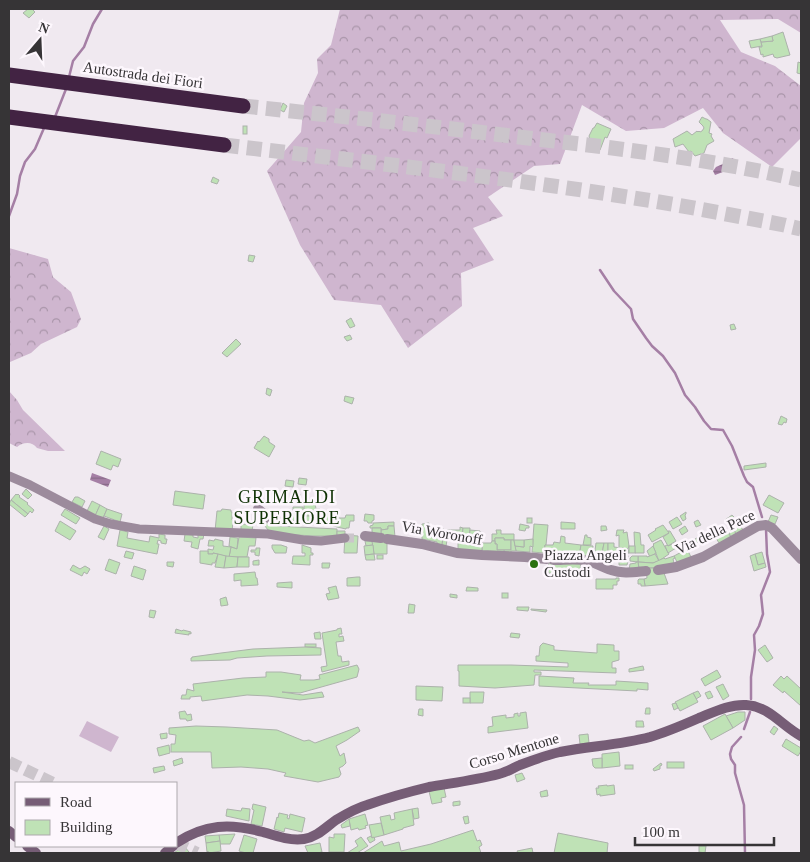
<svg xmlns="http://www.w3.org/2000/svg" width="810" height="862" viewBox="0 0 810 862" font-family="Georgia,serif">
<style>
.forest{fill:url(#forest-crowns)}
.garden{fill:#cfb6cf}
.water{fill:url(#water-rules)}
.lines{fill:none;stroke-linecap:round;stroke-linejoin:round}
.stream{stroke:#a57fa5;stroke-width:2.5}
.building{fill:#bfe2b6;stroke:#acb2ab}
.minor-tunnel{stroke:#cbc5cb;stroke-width:9;stroke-dasharray:9 4.5;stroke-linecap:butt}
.primary-tunnel{stroke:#cbc5cb;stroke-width:12;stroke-dasharray:12 6;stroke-linecap:butt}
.motorway-tunnel{stroke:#cbc5cb;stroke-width:15;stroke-dasharray:15 8;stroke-linecap:butt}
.minor{stroke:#9c8b9c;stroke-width:9}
.tertiary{stroke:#9c8b9c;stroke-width:10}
.secondary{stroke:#765d76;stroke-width:10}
.motorway{stroke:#422343;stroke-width:15}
.poi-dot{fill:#2b7110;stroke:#fdf7fd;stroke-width:2}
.labels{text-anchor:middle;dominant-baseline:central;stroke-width:5;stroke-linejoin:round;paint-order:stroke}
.street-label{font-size:15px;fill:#363436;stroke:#fdf7fd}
.poi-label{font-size:15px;fill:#363436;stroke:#fdf7fd;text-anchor:start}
.quarter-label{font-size:18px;letter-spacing:1px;fill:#103205;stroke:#fdf7fd}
</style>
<defs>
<pattern id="forest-crowns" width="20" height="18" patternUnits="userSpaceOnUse" patternTransform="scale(1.25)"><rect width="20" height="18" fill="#cfb6cf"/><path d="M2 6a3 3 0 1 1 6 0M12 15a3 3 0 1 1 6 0" fill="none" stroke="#a995a9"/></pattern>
<pattern id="water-rules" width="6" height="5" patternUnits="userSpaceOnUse" patternTransform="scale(1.25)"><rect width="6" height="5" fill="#a57fa5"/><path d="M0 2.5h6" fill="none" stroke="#876987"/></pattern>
</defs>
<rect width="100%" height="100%" fill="#f0e9f0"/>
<g class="forest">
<polygon points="340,9 801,9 801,33 778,19 720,20 741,52 775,66 801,86 801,138 772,167 723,133 703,108 664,128 626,131 582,105 560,164 534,166 488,197 503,216 473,228 494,260 461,273 462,306 408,348 381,305 334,300 300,245 267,171 301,132 304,103 318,73 317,59 331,45"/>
<polygon points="9,248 48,259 53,277 71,292 81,319 77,327 41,344 31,353 10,362 9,364"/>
<path d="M9 391 17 400 23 410 65 451H48L37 448C32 441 23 442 17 447L9 443Z"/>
</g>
<polygon class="garden" points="87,721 119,737 111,752 79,736"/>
<g class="water">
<polygon points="733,158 736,167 715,175 713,171 716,167 725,163 725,161"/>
<polygon points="92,473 111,480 108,487 90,480"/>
</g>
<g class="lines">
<g class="stream">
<polyline points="69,77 73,61 84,47 93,24 102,9"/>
<polyline points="55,117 66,89"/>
<polyline points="9,216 17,194 20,176 25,162 35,149 44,128"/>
<polyline points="600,270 614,291 631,309 633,319 646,338 652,346 663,356 675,373 685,395 695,407 704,421 711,429 723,430 732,446 744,476 747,482 753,487 762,517"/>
<polyline points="751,699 751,677 755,650 754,635 759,626 763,614 761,595 770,572 767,554 766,529"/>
<polyline points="744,729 750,712"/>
<polyline points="741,737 732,747 730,754 731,759 735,765 735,773 744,805 745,853"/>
</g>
</g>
<g class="building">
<polygon points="28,9 32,9 35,12 29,18 23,13"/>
<polygon points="783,32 790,55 777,58 774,57 773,54 763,57 763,54 761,55 759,47 762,47 761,42 773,41 772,36"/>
<polygon points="772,36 773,41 761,42 760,39"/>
<polygon points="760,39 762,46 751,48 749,41"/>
<polygon points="798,62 801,63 801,74 797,73"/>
<polygon points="283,103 287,106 284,112 280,110"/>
<polygon points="702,117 706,119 707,119 711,122 709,133 712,134 711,136 714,141 707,145 704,153 695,156 691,151 689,152 683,144 675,147 673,139 687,131 692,135 697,131 698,132 699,131 700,132 702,131 704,128 703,126 699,122"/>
<polygon points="597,123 611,129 607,138 605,137 600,150 593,146 596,142 590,139 589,136 593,128 594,128"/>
<rect x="243" y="126" width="4" height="8"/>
<polygon points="213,177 219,180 217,184 211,182"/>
<polygon points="249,255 255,256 253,262 248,261"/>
<polygon points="351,318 355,326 350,328 346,321"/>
<polygon points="734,324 736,329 731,330 730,325"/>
<polygon points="350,335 352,339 347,341 344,337"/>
<polygon points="236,339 241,344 227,357 222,353"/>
<polygon points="267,388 272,390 270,396 266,394"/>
<polygon points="345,396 354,398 352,404 344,401"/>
<polygon points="781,416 787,419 786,423 784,422 782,425 778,424"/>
<polygon points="264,436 269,439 269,442 275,446 269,457 254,448 258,441 259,442"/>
<polygon points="101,451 121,459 118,467 113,465 111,470 96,464"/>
<polygon points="766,463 766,467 744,470 744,466"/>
<polygon points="299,478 307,479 306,485 298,484"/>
<polygon points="286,480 294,481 293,487 285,486"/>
<polygon points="26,489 32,495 28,499 22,494"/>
<polygon points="175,491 205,495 203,509 173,505"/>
<polygon points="292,493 300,494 300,497 292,497"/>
<polygon points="16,494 17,495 18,494 20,496 19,497 28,503 27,504 34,510 32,513 30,511 28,514 11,500"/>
<polygon points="769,495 784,503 778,513 763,505"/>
<polygon points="75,497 78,497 85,501 82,507 72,502"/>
<polygon points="11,500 28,514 25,517 9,504"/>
<polygon points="92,501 100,505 95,516 87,511"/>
<polygon points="304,503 315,503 316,509 314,516 304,516"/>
<polygon points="100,505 107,509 102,520 95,516"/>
<polygon points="293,507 303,507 304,521 284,520 284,513 293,512"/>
<polygon points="65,509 80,518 76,524 61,515"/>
<polygon points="107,509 122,514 120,522 104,516"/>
<polygon points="222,509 231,510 231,512 232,512 232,520 233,521 232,532 215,531 217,511 221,511"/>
<polygon points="316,509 320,509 321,511 319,521 304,521 304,516 314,516"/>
<polygon points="321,511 337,512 337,518 345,518 346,515 354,515 354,521 350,521 349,528 346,528 346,529 337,527 319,521"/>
<polygon points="686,512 686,514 685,515 686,519 683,521 680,516"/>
<polygon points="365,514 374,515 374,520 372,521 372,523 368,523 367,521 364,521"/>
<polygon points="732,515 734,517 727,523 725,520"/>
<polygon points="771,515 778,517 775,524 768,522"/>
<polygon points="677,517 682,524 673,529 669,522"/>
<rect x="527" y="518" width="5" height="5"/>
<polygon points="698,520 701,525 696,527 694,522"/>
<polygon points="60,521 76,531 70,540 55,531"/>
<polygon points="267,522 278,526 337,529 337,536 315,536 278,534 268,530 265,526"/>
<polygon points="394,522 394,526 388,526 388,529 381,530 381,528 370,528 370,526 373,525 373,523"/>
<polygon points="561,522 575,523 575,529 561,529"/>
<polygon points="429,523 429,533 439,535 441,529 444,529 442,545 437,544 437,542 422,539 422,524"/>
<polygon points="739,523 744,532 737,536 732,526"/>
<polygon points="241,524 253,525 252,531 241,532"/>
<polygon points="416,524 417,526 406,527 405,525"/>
<polygon points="520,524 529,526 529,528 526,528 525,531 519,530"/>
<polygon points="534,524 548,525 546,545 545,545 544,553 532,552"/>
<polygon points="663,525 669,533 652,542 648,535 656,530 655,529"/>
<polygon points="104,526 109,529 104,540 98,537"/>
<polygon points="388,526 394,526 395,537 381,536 381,530 388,529"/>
<polygon points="601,526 606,526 607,530 601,531"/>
<polygon points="685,526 688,531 682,535 679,530"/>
<polygon points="460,527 463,528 462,539 447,538 447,530 460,530"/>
<polygon points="725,527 732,539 721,546 714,535"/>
<polygon points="372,528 381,528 381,536 372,532"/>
<polygon points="463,528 470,528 469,539 462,539"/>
<polygon points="733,528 737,536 732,539 728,531"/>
<polygon points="120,530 128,532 127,538 149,542 150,536 159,538 159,534 165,535 165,539 167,539 166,544 161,543 161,541 158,540 157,544 159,544 157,554 117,546"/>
<polygon points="470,530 480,531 480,536 475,536 475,540 469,539"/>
<polygon points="496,530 501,530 501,534 514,534 514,540 504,540 504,538 495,538 495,541 492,541 492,534 497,534"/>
<polygon points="617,530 624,530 623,533 627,532 629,546 628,549 619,548 619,535 616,536"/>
<polygon points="337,531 345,531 345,536 337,537"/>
<polygon points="668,531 670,531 676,541 668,546 663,537 669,533"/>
<polygon points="634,532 640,533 641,545 644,545 644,553 635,553"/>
<polygon points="185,534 193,535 193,537 198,538 198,534 204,534 203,539 200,539 198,549 191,547 192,542 184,541"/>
<polygon points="704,534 706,537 696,543 695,539"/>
<polygon points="345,535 358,536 357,553 344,553"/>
<polygon points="585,535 587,535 587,537 591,538 591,545 583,545"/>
<polygon points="561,536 565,537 565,543 581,545 579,557 574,555 556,553 556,558 544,558 545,545 553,545 554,542 560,543"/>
<polygon points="230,537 238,538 237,549 229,546"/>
<polygon points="239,537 256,538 255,546 249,546 247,557 229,557 231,547 237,549"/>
<polygon points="443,538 447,540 446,546 442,545"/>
<polygon points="495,538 504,538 504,540 511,540 511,550 497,550 497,544 495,544"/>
<polygon points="215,539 223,541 223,546 231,547 229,557 213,553 213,554 208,554 208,549 213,550 214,546 208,546 209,540 214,541"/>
<polygon points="533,539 533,547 530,546 530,552 516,551 515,546 524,547 524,540"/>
<polygon points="511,540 514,540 516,551 511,551 511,553 504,554 504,550 511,550"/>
<polygon points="514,540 524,540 524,547 515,546"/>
<polygon points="661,540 669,554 659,561 653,546 654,545 653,544"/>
<polygon points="365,541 372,541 373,545 366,546"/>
<polygon points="372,541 387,542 387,554 374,554"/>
<polygon points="492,541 495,541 495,544 497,544 497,550 504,550 504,554 482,552 482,543 491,543"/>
<polygon points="458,542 482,543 482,552 458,549"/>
<polygon points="596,543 604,543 601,559 594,558"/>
<polygon points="604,543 608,543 608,553 627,553 628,557 610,557 610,560 601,559"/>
<polygon points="608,543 614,543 614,547 628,549 629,553 608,553"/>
<polygon points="675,543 677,546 676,548 668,553 665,546 667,545 668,546"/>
<polygon points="272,545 281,545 287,547 286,553 275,553 272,548"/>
<polygon points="302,545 311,548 311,553 313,553 313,555 310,555 310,565 292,564 293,556 305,556 305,553 302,553"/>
<polygon points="373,545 374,554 365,555 364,546"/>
<polygon points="581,545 593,546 591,558 579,557"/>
<rect x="629" y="546" width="6" height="7"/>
<polygon points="653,546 656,553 650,557 647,551"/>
<polygon points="256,548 260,548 259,556 255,555 255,552 251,552 251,550 256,550"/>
<polygon points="687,549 691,557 678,564 674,556"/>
<polygon points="126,551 134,553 132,559 124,557"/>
<polygon points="200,551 208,551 208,554 213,554 213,553 218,554 215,563 212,563 212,565 200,563"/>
<polygon points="762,552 765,563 758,565 755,554"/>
<polygon points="218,554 226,556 224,568 215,567"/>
<polygon points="374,554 375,560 366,560 365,555"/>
<polygon points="655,554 659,561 653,563 638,562 638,556 647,556 647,557"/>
<polygon points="755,554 758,565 765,563 766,567 754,571 750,556"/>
<rect x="377" y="555" width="6" height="4"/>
<polygon points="226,556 238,557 237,567 224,568"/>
<polygon points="632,556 638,556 638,562 630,561 630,558"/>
<polygon points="674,556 675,558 673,559 674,563 657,568 639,568 638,562 653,563 664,558 665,559"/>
<polygon points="238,557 249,557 249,567 237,567"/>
<polygon points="109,559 120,563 116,574 105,570"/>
<polygon points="259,560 259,565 253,565 253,561"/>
<polygon points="549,561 581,562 580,570 577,570 577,572 569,572 569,570 567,569 567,571 564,570 563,573 548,573"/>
<polygon points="628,561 627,565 619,565 619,562"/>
<polygon points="167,562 174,562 173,567 167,566"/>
<polygon points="636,562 638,562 639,569 629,570 630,564 636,563"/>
<polygon points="322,563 330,563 329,568 322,568"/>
<polygon points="73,565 80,569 85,566 90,569 87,574 84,572 82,576 70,570"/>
<polygon points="134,566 146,570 143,580 131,576"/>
<polygon points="646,568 657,568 664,573 668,584 645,586 644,579 647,578"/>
<polygon points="255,572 256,578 257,578 258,585 241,586 241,580 234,581 234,574"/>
<polygon points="357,577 360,577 360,586 347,586 347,578"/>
<polygon points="616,578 619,578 619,581 617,581 617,585 613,585 613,589 596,589 596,579 616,579"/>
<polygon points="639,579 644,579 645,586 641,586 641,584 638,584 638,580"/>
<polygon points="291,582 292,582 292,588 277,587 277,583"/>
<polygon points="336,586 339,598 328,600 326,594 330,593 328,588"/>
<polygon points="467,587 478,588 478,591 466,591"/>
<rect x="502" y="593" width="6" height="5"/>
<polygon points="450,594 457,595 457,598 450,597"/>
<polygon points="226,597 228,605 221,606 220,599"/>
<polygon points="409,604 415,605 414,613 408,613"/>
<polygon points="517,607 529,607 528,611 517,610"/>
<polygon points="531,609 547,610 546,612 531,610"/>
<polygon points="150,610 156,611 154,618 149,617"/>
<polygon points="341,628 342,634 339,634 339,637 343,636 344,641 336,642 338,656 341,656 342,662 349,661 349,665 322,672 321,667 327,666 322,633 337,630 337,629"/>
<polygon points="176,629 182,631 183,630 191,632 191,634 189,633 189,635 175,633"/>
<polygon points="320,632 321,639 315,639 314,633"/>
<polygon points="511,633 520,634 519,638 510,637"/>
<polygon points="543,643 554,646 554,650 597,653 597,644 614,645 614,651 619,651 619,660 612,662 612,668 616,668 616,673 534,670 534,672 541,672 541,675 535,675 534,685 495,688 459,686 459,671 458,671 458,665 511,665 568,667 568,663 536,661 536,656 539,656 540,646"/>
<rect x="305" y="644" width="11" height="3"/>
<polygon points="765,645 773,658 767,662 758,650"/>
<polygon points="305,647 321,648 321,655 267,656 237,658 230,660 191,661 191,658 192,658 192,657 221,653 253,649"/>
<polygon points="357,665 359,669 357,677 300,693 282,692 303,695 322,692 324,697 300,700 268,696 247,695 202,701 201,696 190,697 190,699 181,699 182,695 186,695 187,689 194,691 193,684 243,678 266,677 266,672 281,672 301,675 300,680 314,680 320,679 319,675"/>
<polygon points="643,666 644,670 629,672 629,669"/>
<polygon points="717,670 721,677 705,686 701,679"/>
<polygon points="539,676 574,678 573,683 589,683 588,685 616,685 616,681 648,683 648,690 637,689 637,691 539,686"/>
<polygon points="781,676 784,679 787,676 801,689 801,706 784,691 783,693 773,685"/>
<polygon points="723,684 729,696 723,700 716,687"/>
<polygon points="416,686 443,687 442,701 416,700"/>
<polygon points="698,691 701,696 696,699 693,693"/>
<polygon points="710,691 713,697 708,699 705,693"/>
<polygon points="470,692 484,692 483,703 470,703"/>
<polygon points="693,693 698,702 680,711 675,702"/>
<rect x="463" y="698" width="7" height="5"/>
<polygon points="676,703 678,708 674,710 672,704"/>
<polygon points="646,708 650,708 650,714 645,714"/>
<polygon points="419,709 423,709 423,716 418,715"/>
<polygon points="185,711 187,715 191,714 192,720 187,721 186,719 180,719 179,712"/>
<polygon points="526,712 528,728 488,733 488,727 493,726 492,717 506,715 506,718 514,717 514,714 518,713 518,716 520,716 520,713"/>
<polygon points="738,712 745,712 745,720 733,728 726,716"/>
<polygon points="725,714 733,728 711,740 703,726"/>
<polygon points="636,721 643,721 644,727 636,727"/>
<polygon points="196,726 227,727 277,730 304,741 309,740 315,743 358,727 360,731 347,740 336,746 340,756 344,753 346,763 343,766 339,768 341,774 339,777 318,782 284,776 286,773 268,769 241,767 212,768 211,752 171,752 171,744 175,744 176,735 169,734 169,728"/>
<polygon points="774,726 778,729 774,735 770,732"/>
<polygon points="167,733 167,738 161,739 160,734"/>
<polygon points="588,734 589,743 580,744 579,735"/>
<polygon points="786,739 801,748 801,751 798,756 782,746"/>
<polygon points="526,744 528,748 521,750 520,746"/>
<polygon points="169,745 170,753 159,756 157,748"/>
<polygon points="619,752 620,766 602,768 602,754"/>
<polygon points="182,758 183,763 174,766 173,761"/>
<polygon points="602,758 602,768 595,768 593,766 592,759"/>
<rect x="667" y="762" width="17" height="6"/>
<polygon points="661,763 662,765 660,766 660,769 654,771 653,769"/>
<rect x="625" y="765" width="8" height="4"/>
<polygon points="164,766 165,770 154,773 153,768"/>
<polygon points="522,773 525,779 517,782 515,775"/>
<polygon points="607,785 607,786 614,785 615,794 600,796 600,794 597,795 596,788 599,788 598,786"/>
<polygon points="444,788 446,797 441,798 442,802 432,804 429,791"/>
<polygon points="547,790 548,796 541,797 540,792"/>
<polygon points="460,801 460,805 453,806 453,802"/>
<polygon points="253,804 266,807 262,826 251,824 254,810 252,809"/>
<polygon points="242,808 250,809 249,821 226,816 227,809 241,811"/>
<polygon points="418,808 419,818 414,819 412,809"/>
<polygon points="412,809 414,825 403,828 403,829 384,835 380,817 390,815 391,820 395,819 394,813"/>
<polygon points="279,813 288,815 287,818 289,819 290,814 305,818 302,832 285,828 284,832 274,829 277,817 278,818"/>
<polygon points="365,814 368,825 365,826 366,828 359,830 358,828 351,830 349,819"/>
<polygon points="468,816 469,823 465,824 463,817"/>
<polygon points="349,819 350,826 342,828 341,825"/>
<polygon points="381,823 384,835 372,838 369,825"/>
<polygon points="473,830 477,841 480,840 482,845 479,847 481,853 363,853 382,841 384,846 399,842 401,851 431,844"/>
<polygon points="558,833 608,843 607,853 608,853 554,853"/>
<polygon points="235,834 230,844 220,844 219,835"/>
<polygon points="334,834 345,834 344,852 329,852 329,837 334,838"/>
<polygon points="219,835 220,841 206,843 205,836"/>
<polygon points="244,835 257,839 253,853 246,853 239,851"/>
<polygon points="371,836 372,838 374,837 375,840 370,843 367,838"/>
<polygon points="361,837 368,846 357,853 347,853 358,846 355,841"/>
<polygon points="220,841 221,851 209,853 208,851 207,852 206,843"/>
<polygon points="320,843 322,852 317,853 308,853 305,846"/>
<polygon points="183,846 184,848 185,847 189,852 187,853 174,853"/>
<polygon points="699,846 706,846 705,853 699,852"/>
<polygon points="532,848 533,853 518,853 517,851"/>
</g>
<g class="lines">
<polyline class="minor-tunnel" points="345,538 358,538"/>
<g class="primary-tunnel">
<polyline points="9,762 53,783"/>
<polyline points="176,843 197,853"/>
</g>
<g class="motorway-tunnel">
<path d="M243 106C341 116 438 127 536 139 625 149 714 160 801 180"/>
<path d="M224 145C367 162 511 178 653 201 697 208 741 217 784 225L801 229"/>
</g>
<polyline class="minor" points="9,476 30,485 95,519 111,524 139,529 268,534 303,540 321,541 345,538"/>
<g class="tertiary">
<polyline points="258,509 270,519"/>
<polyline points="365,536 381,538"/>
<polyline points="387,539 422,544 457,553 482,555 525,557 547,559"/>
<path d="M553 560C565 560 578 558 589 561 596 563 603 568 611 570 623 574 634 572 646 571"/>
<polyline points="658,570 676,567 703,557 758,526 766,525 772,528 801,559"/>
</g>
<g class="secondary">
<polyline points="9,831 16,837"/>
<path d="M176 843C205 824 230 823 263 832 276 836 290 841 304 839 317 837 326 827 336 820 346 814 356 808 367 805 387 798 408 792 429 787 452 783 476 780 499 774 507 772 513 768 520 765 533 760 547 755 560 752 590 746 620 745 650 737 667 732 683 725 699 718 714 712 730 704 746 705 769 706 782 726 801 736"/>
<polyline points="27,846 36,853"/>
<polyline points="165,853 173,846"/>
</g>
<g class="motorway">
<polyline points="9,75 243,106"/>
<polyline points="9,117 224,145"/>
</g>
</g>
<circle class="poi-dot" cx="534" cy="564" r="5"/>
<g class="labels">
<g class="street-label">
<text transform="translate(143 75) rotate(8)">Autostrada dei Fiori</text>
<text transform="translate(715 532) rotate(-25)">Via della Pace</text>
<text transform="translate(442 533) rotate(10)">Via Woronoff</text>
<text transform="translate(514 751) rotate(-17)">Corso Mentone</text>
</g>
<g class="poi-label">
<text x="544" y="555">Piazza Angeli<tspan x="544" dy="17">Custodi</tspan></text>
</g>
<g class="quarter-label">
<text x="287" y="497">GRIMALDI<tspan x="287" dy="21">SUPERIORE</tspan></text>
</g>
</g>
<rect width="810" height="862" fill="none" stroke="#363436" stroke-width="20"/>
<rect x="15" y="782" width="162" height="65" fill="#fdf7fd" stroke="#ada9ad"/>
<rect x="25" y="798" width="25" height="8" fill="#765d76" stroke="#ada9ad"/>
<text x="60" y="807" font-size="15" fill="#363436">Road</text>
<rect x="25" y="820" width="25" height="15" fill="#bfe2b6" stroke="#ada9ad"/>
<text x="60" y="832" font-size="15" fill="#363436">Building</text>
<g transform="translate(40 40) rotate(19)" stroke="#fdf7fd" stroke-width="4" paint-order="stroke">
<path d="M0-4L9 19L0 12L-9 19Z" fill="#363436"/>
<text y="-8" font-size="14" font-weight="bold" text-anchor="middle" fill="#363436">N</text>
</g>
<path d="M635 837v8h139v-8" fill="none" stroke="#363436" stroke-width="2.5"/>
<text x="642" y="837" font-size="15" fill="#363436" stroke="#fdf7fd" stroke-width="4" paint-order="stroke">100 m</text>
</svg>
